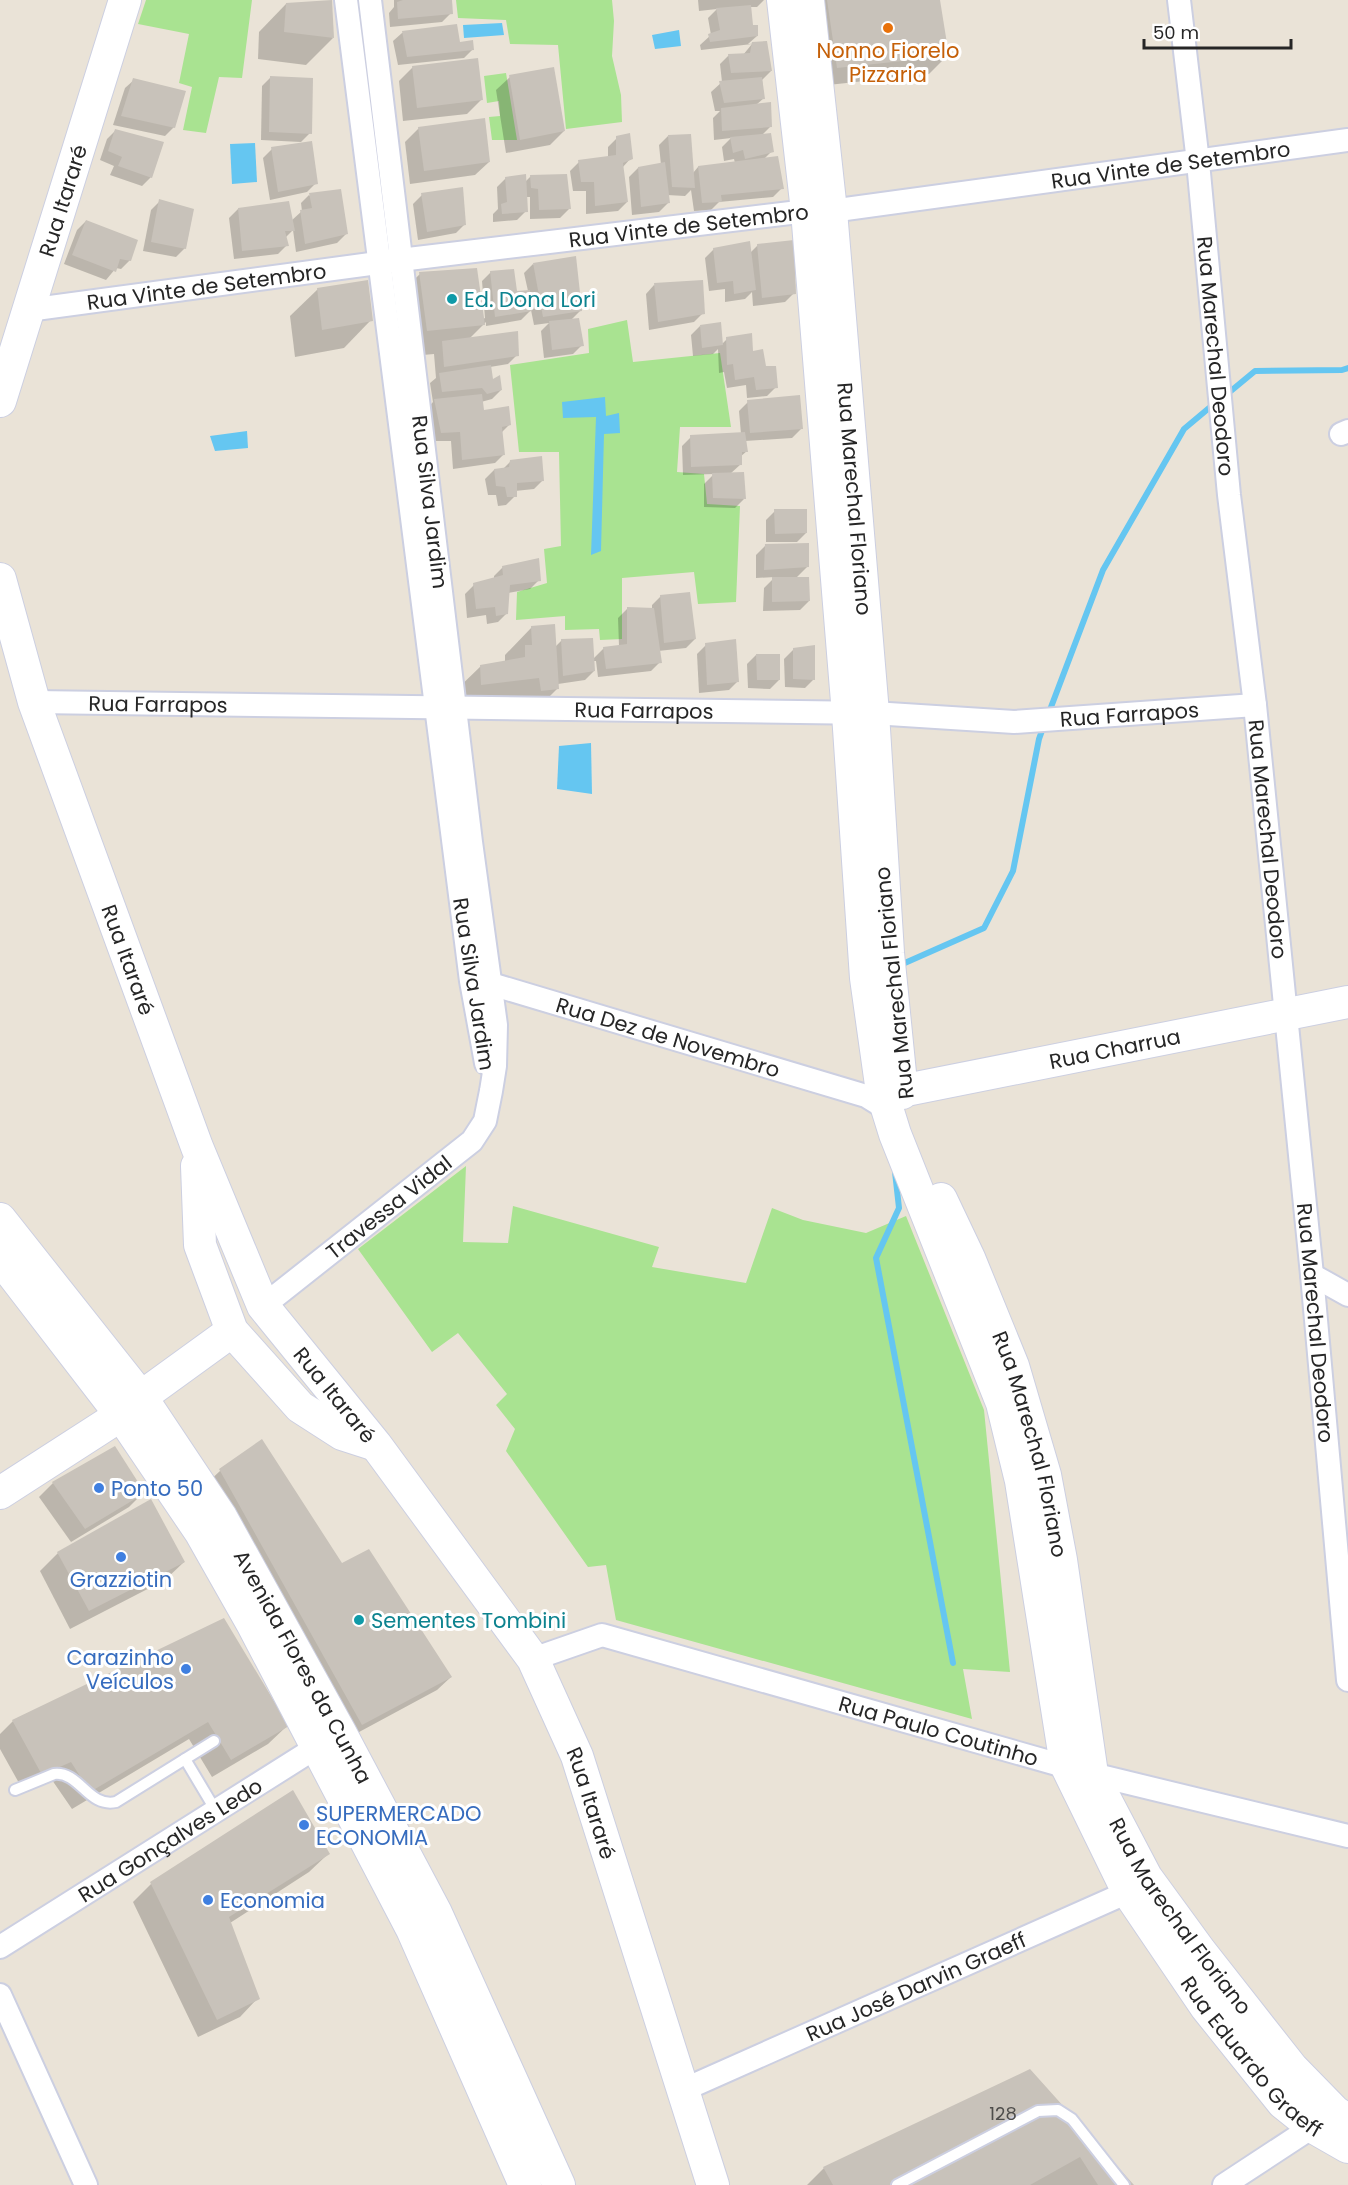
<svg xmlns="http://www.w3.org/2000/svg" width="1348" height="2185" viewBox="0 0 1348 2185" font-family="Poppins,sans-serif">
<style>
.green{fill:#a9e391}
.water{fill:#65c6f1}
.shadow{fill:#0003}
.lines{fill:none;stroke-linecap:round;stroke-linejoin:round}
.stream{stroke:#65c6f1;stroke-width:6}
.building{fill:#c8c2ba}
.lane-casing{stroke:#cccfe1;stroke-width:14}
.street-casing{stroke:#cccfe1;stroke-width:26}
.secondary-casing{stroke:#cccfe1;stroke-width:34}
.lane{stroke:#fff;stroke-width:10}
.street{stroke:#fff;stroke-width:22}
.secondary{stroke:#fff;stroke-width:32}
.food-dot{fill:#e8710a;stroke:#fff;stroke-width:2}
.culture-dot{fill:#0f9aa8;stroke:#fff;stroke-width:2}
.shop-dot{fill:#3f7fe0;stroke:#fff;stroke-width:2}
.labels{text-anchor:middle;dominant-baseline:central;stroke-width:6;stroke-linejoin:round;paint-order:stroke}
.number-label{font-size:18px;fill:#4e4d4b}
.food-label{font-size:21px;fill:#c56008;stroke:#fff}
.street-label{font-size:21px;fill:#262626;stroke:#fff}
.culture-label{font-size:21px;fill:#0d838f;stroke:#fff;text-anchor:start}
.shop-label{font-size:21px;fill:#366cbe;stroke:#fff;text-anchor:start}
</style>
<rect width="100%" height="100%" fill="#eae3d7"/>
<g class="green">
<polygon points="146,0 252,0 242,78 219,77 206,133 183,130 192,87 179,83 189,34 138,24"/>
<polygon points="456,0 612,0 614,21 612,56 621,95 622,122 566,129 558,45 510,44 506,20 458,18"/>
<polygon points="506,73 517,140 492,140 489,117 500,116 499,101 487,103 484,76"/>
<polygon points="627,320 633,362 720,353 731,427 680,427 677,472 704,474 707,504 740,506 736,602 698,604 694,572 622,578 622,639 600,640 599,629 565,630 565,616 516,620 517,592 547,583 544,549 561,546 559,452 519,452 510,365 589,353 588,329"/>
<polygon points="466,1166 463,1242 508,1243 513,1206 659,1247 652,1267 746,1283 772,1208 803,1220 866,1233 906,1216 984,1410 1010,1672 963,1669 972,1719 616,1620 606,1565 588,1567 506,1451 515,1429 496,1405 507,1394 458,1333 432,1352 358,1249"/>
</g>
<g class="water">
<polygon points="502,23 504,35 464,38 463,25"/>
<polygon points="679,30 681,46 655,49 652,35"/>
<polygon points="255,143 257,182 232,184 230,144"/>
<polygon points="605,397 606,416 619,413 620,433 604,434 601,551 591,555 596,417 563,418 562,402"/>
<polygon points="247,431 248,448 215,451 210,436"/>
<polygon points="591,743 592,794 557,789 559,746"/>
</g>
<g class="shadow">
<polygon points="394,0 451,0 451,13 442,22 390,27 389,13 394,7"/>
<polygon points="698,0 764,0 757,7 750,7 751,27 757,36 748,44 766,43 771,71 762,80 764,98 756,105 771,126 761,136 772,151 764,159 782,188 773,197 719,202 711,210 694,211 691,190 685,196 667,195 668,203 659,212 632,215 629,177 638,168 661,165 659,145 668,136 693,173 698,167 735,163 734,159 724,161 722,147 731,138 714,140 713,118 720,111 715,111 711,92 722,82 720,64 729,55 743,55 752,44 701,50 700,45 711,35 708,18 717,9 699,11"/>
<polygon points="806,0 939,0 948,55 929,74 819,86"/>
<polygon points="286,4 333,38 306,65 258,59 259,32"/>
<polygon points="456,26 458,44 473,49 464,58 398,65 393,41 402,33"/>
<polygon points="413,67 481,100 467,114 403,121 399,81"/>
<polygon points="271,77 310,133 301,142 261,140 262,86"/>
<polygon points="510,77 564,131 550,145 506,153 496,90"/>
<polygon points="134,80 174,127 165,136 113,125 125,88"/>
<polygon points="419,128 489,162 475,175 410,184 405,142"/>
<polygon points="116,130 151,177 142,186 110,175 114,166 100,160 107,139"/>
<polygon points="617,138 631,158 622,168 627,202 618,211 586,214 586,191 573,191 570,171 579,162 608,158 608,147"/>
<polygon points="272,149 316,183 307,192 270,200 263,158"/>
<polygon points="531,176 569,209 560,218 530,219 530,197 526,197 526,211 517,220 493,222 493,214 498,209 497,187 506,178 525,182"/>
<polygon points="309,195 346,234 337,243 296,252 293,230 285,238 287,245 278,254 234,259 229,218 238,209 291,221 302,211 301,203"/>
<polygon points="422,195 465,224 456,233 418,240 413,204"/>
<polygon points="160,201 185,248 176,257 143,251 151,210"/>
<polygon points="86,221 130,260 121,269 116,268 106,280 64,264 77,230"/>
<polygon points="758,245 794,293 785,302 753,306 752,292 745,299 725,302 725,289 709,291 705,258 714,249 750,253"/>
<polygon points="533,264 580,311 571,320 582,345 573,354 544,358 541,331 549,323 534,325 531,310 521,320 486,326 486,322 469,339 517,355 508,364 490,367 492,381 501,390 492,399 481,402 483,412 509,425 501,433 504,454 495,463 453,469 451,441 432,441 426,410 433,402 430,383 436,378 434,354 400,357 392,301 420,274 483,319 485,318 482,281 491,272 516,292 528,291 524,273"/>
<polygon points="654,285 703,313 694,322 649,330 646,294"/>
<polygon points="318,289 371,320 344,348 295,357 290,316"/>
<polygon points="700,326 722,344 727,339 752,352 776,387 767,396 747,398 746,385 727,388 724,372 719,373 718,349 713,354 693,356 691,335"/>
<polygon points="748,402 801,429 792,438 745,441 747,451 740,457 741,464 730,474 744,499 735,508 704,507 704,484 714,474 683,475 682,446 691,437 741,434 739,411"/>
<polygon points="511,461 543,480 534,489 515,491 515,496 506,505 498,506 496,495 488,495 485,479 494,470 502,470"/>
<polygon points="775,511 806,533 797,542 766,542 766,520"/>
<polygon points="765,546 808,566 796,578 809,601 800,610 763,611 764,588 775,577 756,578 756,555"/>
<polygon points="503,567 539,580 530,589 508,593 507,613 498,622 487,624 486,615 467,618 465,594 474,585 494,579 494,576"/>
<polygon points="661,596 695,639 686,648 658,651 660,662 651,671 598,677 596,661 593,661 594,671 585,680 558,684 558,688 531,715 455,711 453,693 481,666 505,662 505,655 532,627 555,647 562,640 593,659 604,648 619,646 618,618 627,609 652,610 652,605"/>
<polygon points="706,645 738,681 729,690 699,693 697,654"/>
<polygon points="793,650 814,679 805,688 785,687 784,659"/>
<polygon points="756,655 779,680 770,689 748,688 747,664"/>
<polygon points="261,1441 341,1565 451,1677 437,1690 348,1738 206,1484 220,1471"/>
<polygon points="53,1483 143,1493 129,1507 71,1542 39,1497"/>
<polygon points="58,1553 184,1562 165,1580 70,1629 40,1571"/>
<polygon points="223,1620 287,1726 268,1744 212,1777 189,1739 72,1809 52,1780 24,1792 0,1749 0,1734 13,1721"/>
<polygon points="328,1854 309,1872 230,1923 258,1998 240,2017 198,2037 133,1902 151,1884"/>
<polygon points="1030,2071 1132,2185 807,2185 824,2168"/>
</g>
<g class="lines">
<g class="stream">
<polyline points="1226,395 1255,371 1342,370 1348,368"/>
<polyline points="1048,715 1103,570 1184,429 1215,403"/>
<polyline points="898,966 984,928 1013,871 1039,739 1044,725"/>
<polyline points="895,1172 899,1208 876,1258 953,1663"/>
</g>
</g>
<g class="building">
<polygon points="332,0 334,38 284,32 286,3"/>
<polygon points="403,0 452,0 453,14 398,19 397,2"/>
<polygon points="827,0 940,0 949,56 837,68"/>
<polygon points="751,5 753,25 758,25 758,36 710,42 708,34 720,30 716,8"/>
<polygon points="457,24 460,42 473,40 474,50 407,57 402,31"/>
<polygon points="767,41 772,71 731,73 728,54 750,53 752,42"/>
<polygon points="478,58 483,100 417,108 412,66"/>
<polygon points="554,67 565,131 520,140 509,75"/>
<polygon points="270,76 313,78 312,134 269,132"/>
<polygon points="762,77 765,99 724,103 719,81"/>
<polygon points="133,78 186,91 175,128 121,116"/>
<polygon points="771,102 772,127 722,131 721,108"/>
<polygon points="485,118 490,162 424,171 418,127"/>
<polygon points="115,129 164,142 152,178 118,166 122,157 108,151"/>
<polygon points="630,133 633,159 623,163 628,202 595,206 594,182 581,182 578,160 616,155 616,136"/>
<polygon points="771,133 774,152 745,159 743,150 733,153 730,137"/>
<polygon points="691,134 695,188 672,187 668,135"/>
<polygon points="312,141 318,184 278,192 271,147"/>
<polygon points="778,156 784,189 721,195 722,202 702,203 698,166"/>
<polygon points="665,162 670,203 641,207 638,167"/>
<polygon points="526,174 528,212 502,214 501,204 507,202 505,177"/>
<polygon points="567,174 571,209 539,210 538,189 531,188 530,175"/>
<polygon points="463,187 466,225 427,232 421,193"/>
<polygon points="341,189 348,234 305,244 300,210 312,208 309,193"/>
<polygon points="159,199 194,209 186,249 151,242"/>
<polygon points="289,201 295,231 285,231 289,246 242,251 238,208"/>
<polygon points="86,220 138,240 131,261 120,259 116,272 72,255"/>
<polygon points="794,240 796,294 762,298 757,244"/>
<polygon points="750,241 756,290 734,294 733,281 717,283 713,248"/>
<polygon points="576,256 582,311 543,317 533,263"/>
<polygon points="477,268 485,325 427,331 419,272"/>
<polygon points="514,269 517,291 530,290 532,311 495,317 490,271"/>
<polygon points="368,280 373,321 322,330 317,288"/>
<polygon points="703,280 705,314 658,322 654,283"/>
<polygon points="579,318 584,346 552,350 549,321"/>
<polygon points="721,322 723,345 702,348 700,325"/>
<polygon points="518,331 519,356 444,367 442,341"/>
<polygon points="752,333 753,351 763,349 766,366 776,366 778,388 756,390 754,377 735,380 733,364 727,365 726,337"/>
<polygon points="491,365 493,379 500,375 502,390 487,394 482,388 442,392 439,373"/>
<polygon points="482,394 484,410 509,406 511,425 502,427 505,455 462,460 460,432 441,433 434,399"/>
<polygon points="800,395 803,429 750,433 747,400"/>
<polygon points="745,432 748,452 742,452 742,465 691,467 690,435"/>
<polygon points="542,456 544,481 517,483 517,497 507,497 505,487 496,486 494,469 509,467 510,460"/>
<polygon points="744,472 746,499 713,498 712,473"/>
<polygon points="774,509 807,509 807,533 775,534"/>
<polygon points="809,543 809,567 764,570 765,544"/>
<polygon points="539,558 541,581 510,585 508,614 496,616 495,607 476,609 473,583 503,575 502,566"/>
<polygon points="772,577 809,577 810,601 772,602"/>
<polygon points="690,592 696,639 664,643 660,595"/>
<polygon points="627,607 654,608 662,663 606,669 603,647 627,644"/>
<polygon points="555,624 559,689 541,691 539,678 481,685 480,665 525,657 525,645 532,645 531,626"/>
<polygon points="593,638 595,671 563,676 561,639"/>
<polygon points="736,639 739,682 707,685 705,643"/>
<polygon points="815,645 815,680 793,679 793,648"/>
<polygon points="756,654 780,654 780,680 757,680"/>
<polygon points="262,1439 342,1563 369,1549 452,1677 362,1725 219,1469"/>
<polygon points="115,1446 145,1493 85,1529 52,1482"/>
<polygon points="151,1499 185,1562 89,1611 57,1552"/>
<polygon points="224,1618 289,1726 231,1760 208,1722 90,1792 71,1762 42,1775 12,1720"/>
<polygon points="293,1790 330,1854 229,1917 260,1999 217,2020 150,1882"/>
<polygon points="1030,2069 1134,2185 1098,2185 1080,2157 1030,2185 833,2185 823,2167"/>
</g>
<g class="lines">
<g class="lane-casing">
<g id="lane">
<polyline points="185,1759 216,1811"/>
<path d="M15 1790 54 1774C80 1771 88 1808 116 1802L214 1741"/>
<polyline points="897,2185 1038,2111 1058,2110 1072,2119 1124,2185"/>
</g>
</g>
<g class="street-casing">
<g id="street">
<polyline points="346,0 471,981 486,1063"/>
<path id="s1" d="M1179 0 1198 162 1229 495 1255 705 1312 1275 1348 1680"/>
<path id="s2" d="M28 310 400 260 807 211H831L1348 140"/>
<polyline points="1341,434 1348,431"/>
<path id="s3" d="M34 702 873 713 1014 722 1255 705"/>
<path id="s4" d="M478 982 491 984 866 1096 887 1109"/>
<polyline points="1312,1275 1348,1295"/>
<path id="s5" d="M263 1306 472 1141 485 1121 491 1091 495 1066 496 1025 471 842 370 0"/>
<path id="s6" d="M533 1659 602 1635 1092 1774 1348 1836"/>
<path id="s7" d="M0 1947 328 1740"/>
<polyline points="0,1995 86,2185"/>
<path id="s8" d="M683 2090 1128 1892 1138 1884"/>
<polyline points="1224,2185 1323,2120"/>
</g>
</g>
<g class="secondary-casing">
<g id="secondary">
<path id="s9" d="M783 0 807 211 848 714 866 978 882 1092 895 1134 1002 1403 1021 1481 1066 1765 1128 1892 1206 2007 1283 2103 1313 2127 1348 2147"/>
<path id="s10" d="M808 0 831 211 873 713 888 953 902 1093"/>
<path id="s11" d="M0 401 125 0"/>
<path id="s12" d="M0 579 34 702 197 1147 263 1306 376 1445 533 1659 577 1756 713 2185"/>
<path id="s13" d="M882 1092 901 1091 1348 1002"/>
<polyline points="197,1166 200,1245 232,1331 300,1407 342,1434 373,1444"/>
<path id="s14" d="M941 1199 969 1258 1013 1366 1045 1475 1061 1560 1092 1774 1146 1877 1200 1951 1292 2068 1335 2112 1348 2120"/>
<path id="s15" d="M0 1219 141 1397 221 1517 340 1732 436 1913 559 2185"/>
<polyline points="0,1258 121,1415 201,1533 252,1623 412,1929 525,2185"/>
<polyline points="0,1493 121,1415 141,1397 232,1331"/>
</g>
</g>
<use href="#lane" class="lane"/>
<use href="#street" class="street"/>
<use href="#secondary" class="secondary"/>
</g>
<circle class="food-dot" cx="888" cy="28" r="6"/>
<g class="culture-dot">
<circle cx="452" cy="299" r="6"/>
<circle cx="359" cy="1620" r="6"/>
</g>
<g class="shop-dot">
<circle cx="99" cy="1488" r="6"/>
<circle cx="121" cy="1557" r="6"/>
<circle cx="186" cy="1669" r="6"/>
<circle cx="304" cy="1825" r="6"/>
<circle cx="208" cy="1900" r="6"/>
</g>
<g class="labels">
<g class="number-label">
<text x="1003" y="2113">128</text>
</g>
<g class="food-label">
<text x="888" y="50">Nonno Fiorelo<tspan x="888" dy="24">Pizzaria</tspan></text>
</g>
<g class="street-label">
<text stroke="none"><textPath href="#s2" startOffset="1152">Rua Vinte de Setembro</textPath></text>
<text stroke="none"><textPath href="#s11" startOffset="210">Rua Itararé</textPath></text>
<text stroke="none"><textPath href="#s2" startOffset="666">Rua Vinte de Setembro</textPath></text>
<text stroke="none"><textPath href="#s2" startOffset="180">Rua Vinte de Setembro</textPath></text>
<text stroke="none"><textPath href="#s1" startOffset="358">Rua Marechal Deodoro</textPath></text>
<text stroke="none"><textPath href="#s10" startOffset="501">Rua Marechal Floriano</textPath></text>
<text transform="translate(430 502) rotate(83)">Rua Silva Jardim</text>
<text stroke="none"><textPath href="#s3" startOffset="124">Rua Farrapos</textPath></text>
<text stroke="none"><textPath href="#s3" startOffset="610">Rua Farrapos</textPath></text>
<text stroke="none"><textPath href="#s3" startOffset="1096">Rua Farrapos</textPath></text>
<text stroke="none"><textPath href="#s1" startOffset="844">Rua Marechal Deodoro</textPath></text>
<text stroke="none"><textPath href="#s12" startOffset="402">Rua Itararé</textPath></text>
<text transform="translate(894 983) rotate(-96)">Rua Marechal Floriano</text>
<text transform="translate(474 984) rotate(81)">Rua Silva Jardim</text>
<text stroke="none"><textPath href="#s4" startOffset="198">Rua Dez de Novembro</textPath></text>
<text stroke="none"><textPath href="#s13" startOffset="237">Rua Charrua</textPath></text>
<text stroke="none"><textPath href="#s5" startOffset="160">Travessa Vidal</textPath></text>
<text stroke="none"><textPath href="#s1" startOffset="1330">Rua Marechal Deodoro</textPath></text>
<text stroke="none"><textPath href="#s12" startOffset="888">Rua Itararé</textPath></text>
<text stroke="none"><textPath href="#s14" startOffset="262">Rua Marechal Floriano</textPath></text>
<text stroke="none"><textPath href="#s15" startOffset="542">Avenida Flores da Cunha</textPath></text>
<text stroke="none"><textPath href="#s6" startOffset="423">Rua Paulo Coutinho</textPath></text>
<text stroke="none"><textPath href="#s12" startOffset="1374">Rua Itararé</textPath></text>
<text stroke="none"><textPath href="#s7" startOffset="201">Rua Gonçalves Ledo</textPath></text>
<text stroke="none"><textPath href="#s14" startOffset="766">Rua Marechal Floriano</textPath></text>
<text stroke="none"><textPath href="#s8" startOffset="255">Rua José Darvin Graeff</textPath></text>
<text stroke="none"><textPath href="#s9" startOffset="2146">Rua Eduardo Graeff</textPath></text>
</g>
<g class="culture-label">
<text x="464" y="299">Ed. Dona Lori</text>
<text x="371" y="1620">Sementes Tombini</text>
</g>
<g class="shop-label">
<text x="111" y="1488">Ponto 50</text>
<text x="121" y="1579" text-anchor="middle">Grazziotin</text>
<text x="174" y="1657" text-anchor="end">Carazinho<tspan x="174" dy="24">Veículos</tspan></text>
<text x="316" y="1813">SUPERMERCADO<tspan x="316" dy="24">ECONOMIA</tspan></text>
<text x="220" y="1900">Economia</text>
</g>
</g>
<path d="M1144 39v9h147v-9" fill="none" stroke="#262626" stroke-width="3"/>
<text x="1153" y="39" font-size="18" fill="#262626" stroke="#ffffff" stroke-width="4.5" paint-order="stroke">50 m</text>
</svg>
